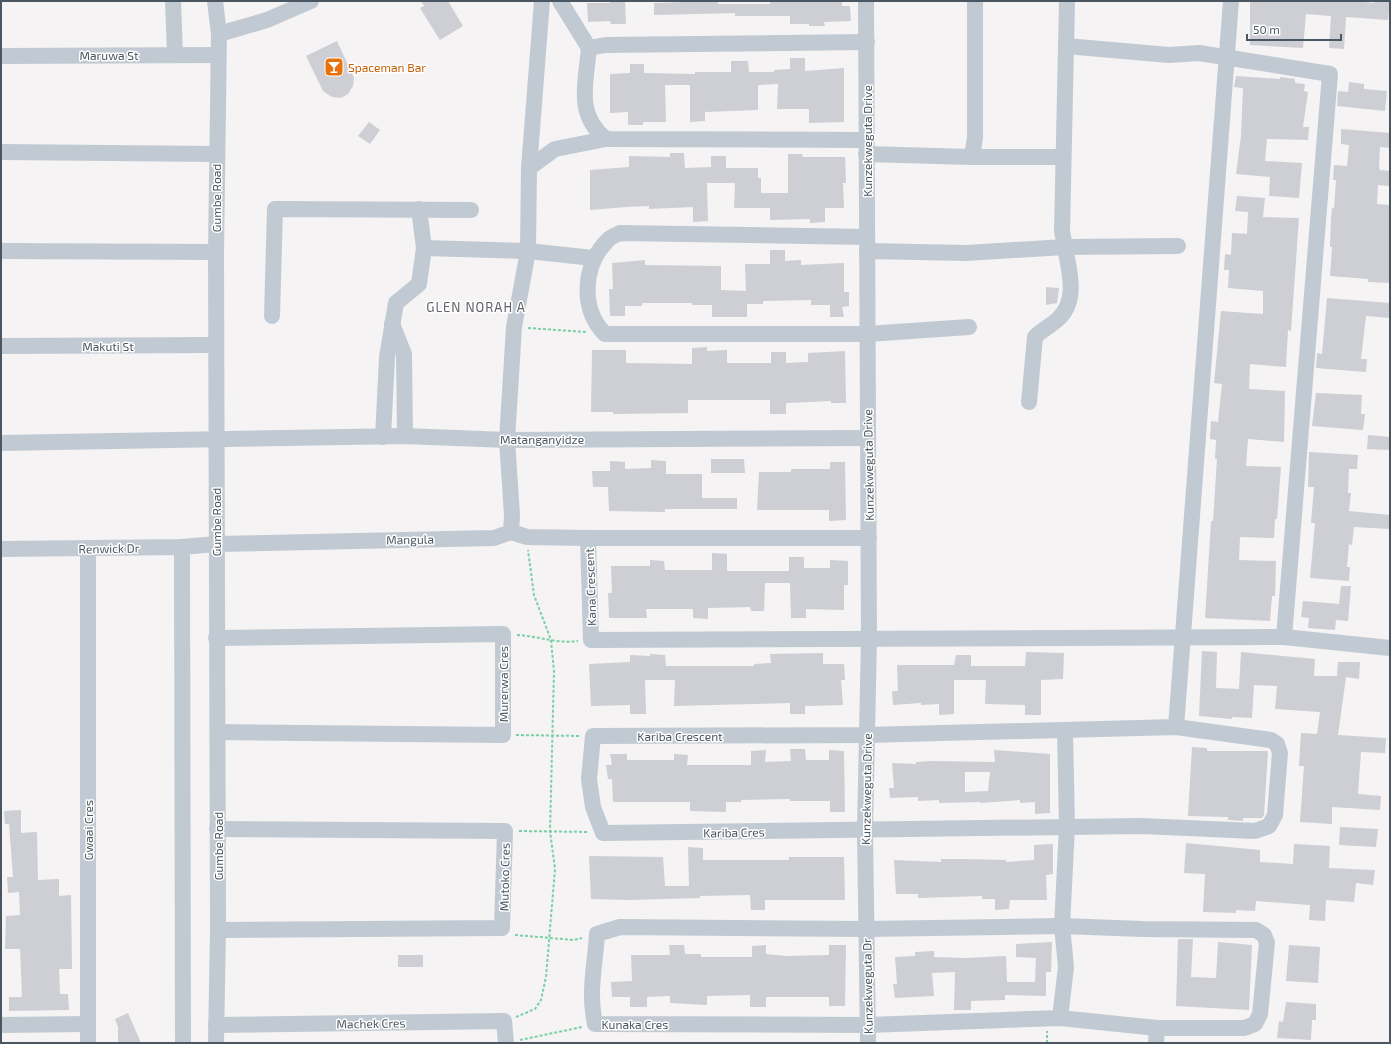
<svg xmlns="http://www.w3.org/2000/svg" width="1391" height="1044" viewBox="0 0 1391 1044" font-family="'Exo 2',sans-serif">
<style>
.building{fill:#cdcfd5;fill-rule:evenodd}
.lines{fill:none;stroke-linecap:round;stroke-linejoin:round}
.path{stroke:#7ad0a6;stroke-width:2;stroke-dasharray:3 2;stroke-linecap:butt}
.minor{stroke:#c1cad2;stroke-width:16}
.labels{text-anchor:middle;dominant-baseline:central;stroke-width:3;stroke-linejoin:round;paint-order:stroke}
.street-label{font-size:12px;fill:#4a5661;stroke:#fff}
.food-label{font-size:12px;fill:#c56008;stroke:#fff;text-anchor:start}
.neighbourhood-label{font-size:13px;letter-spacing:1px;fill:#5f6368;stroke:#fff}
</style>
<rect width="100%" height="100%" fill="#f5f3f3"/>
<g class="building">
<polygon points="421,1 448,1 463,26 440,40 420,8 424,6"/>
<polygon points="610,1 625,1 626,24 611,24 610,21 588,22 587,3 610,3"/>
<polygon points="718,1 718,4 770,4 770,2 790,1 842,1 842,6 850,6 851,21 824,22 825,26 809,26 809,24 790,24 790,16 735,16 735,13 654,15 654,3"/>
<polygon points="1250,1 1354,1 1374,3 1374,1 1390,1 1390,3 1388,20 1346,17 1344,49 1329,48 1331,16 1306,14 1303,48 1250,45"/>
<polygon points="337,41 354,78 353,86 348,94 341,98 332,97 323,91 306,56"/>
<polygon points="790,58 805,58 805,71 844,68 844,122 809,123 809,109 777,109 778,84 758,85 758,110 705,112 705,121 690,122 690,85 665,85 666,122 643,122 643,125 628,125 628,112 610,113 610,74 630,73 630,64 644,64 644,73 695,74 695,72 731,72 731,61 748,61 749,72 774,72 774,70 790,69"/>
<polygon points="1236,76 1280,79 1280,77 1295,79 1295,83 1305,84 1304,91 1308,92 1303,127 1309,127 1308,140 1267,139 1265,161 1302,163 1299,198 1269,196 1270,177 1236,174 1241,136 1243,88 1234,87"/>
<polygon points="1349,82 1364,84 1364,89 1387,91 1385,111 1337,106 1338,91 1348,92"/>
<polygon points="369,122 380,130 370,144 358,136"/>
<polygon points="1341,129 1390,133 1390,148 1380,147 1379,168 1380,170 1390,171 1390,186 1378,185 1377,204 1390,205 1390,283 1368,282 1368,279 1330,276 1332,247 1330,247 1331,218 1332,208 1334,208 1336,180 1333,180 1334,165 1347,166 1349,145 1341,144"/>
<polygon points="670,153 684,153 685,168 711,167 711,156 726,156 726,168 758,168 758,178 761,178 761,193 788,193 788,154 802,154 803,157 845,157 846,183 843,183 844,208 825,208 825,222 810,223 810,219 770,220 770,208 734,208 735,183 707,183 708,221 693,222 693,207 649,209 649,206 626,207 590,210 590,170 629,167 629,156 670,157"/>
<polygon points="1237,196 1265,198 1263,217 1299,218 1291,331 1288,330 1286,367 1250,364 1249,389 1285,391 1284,442 1248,439 1246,466 1281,467 1277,519 1275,519 1274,538 1240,537 1239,560 1276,561 1275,596 1272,596 1270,621 1205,618 1211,521 1213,521 1217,459 1215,459 1216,440 1210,439 1211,421 1218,422 1222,384 1214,383 1221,311 1263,314 1263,291 1228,288 1229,270 1224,270 1225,254 1231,255 1232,233 1247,234 1248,212 1235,211"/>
<polygon points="770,250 785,250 785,261 801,260 801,265 844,263 844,292 849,292 849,306 842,307 844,317 830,317 830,305 811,305 811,300 763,301 763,304 747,304 747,317 712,317 712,305 692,305 692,303 642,303 642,306 625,306 625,316 610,316 609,289 613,289 612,263 645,260 645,265 721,266 721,290 746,291 745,264 770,264"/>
<polygon points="1046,287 1059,288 1057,303 1046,305"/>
<polygon points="1327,298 1390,303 1390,318 1366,316 1361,359 1367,359 1366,372 1316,368 1317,353 1322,354"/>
<polygon points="707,347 707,351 727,350 727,363 771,363 771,352 786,352 786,363 808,362 808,353 845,351 846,403 831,403 831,401 786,403 786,414 770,414 770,400 688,400 688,413 613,414 613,412 591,412 592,350 626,350 626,363 692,364 692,348"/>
<polygon points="1316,393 1362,395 1361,414 1365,414 1363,430 1312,426"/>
<polygon points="1368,435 1390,437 1390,450 1367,449"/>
<polygon points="1309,452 1358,455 1357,469 1349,469 1348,493 1351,493 1349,511 1390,515 1390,529 1354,527 1352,545 1349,544 1347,567 1350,567 1349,581 1310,578 1315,523 1311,523 1314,487 1308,487"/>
<polygon points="711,459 744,459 745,473 711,473"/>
<polygon points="651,460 666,461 666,474 702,474 702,498 737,498 737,509 665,509 665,512 609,511 608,487 593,487 592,471 610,471 610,461 625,462 625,469 651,468"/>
<polygon points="830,462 845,462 846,520 829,521 829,510 757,510 759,472 791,472 791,469 830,469"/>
<polygon points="712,553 727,554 727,571 789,571 789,557 804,557 804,568 830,568 830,560 848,561 848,585 844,585 844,610 806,609 806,618 791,618 790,583 765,583 764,611 751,611 750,607 708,608 708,619 693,618 693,609 646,609 647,618 609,618 608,593 612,593 611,566 650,566 650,560 664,561 665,570 712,570"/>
<polygon points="1341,586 1351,586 1348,621 1336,620 1335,630 1308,628 1309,618 1301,617 1303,601 1339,604"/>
<polygon points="1202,651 1217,652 1216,688 1239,689 1241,652 1315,659 1314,676 1337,676 1338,662 1360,662 1359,679 1346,677 1338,735 1386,738 1385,753 1361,752 1358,794 1381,796 1380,810 1332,807 1332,824 1300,822 1304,766 1299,766 1301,733 1317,734 1320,712 1275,709 1277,686 1254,685 1252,718 1232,717 1232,719 1199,716"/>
<polygon points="1026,652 1064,653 1063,679 1041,680 1041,715 1025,715 1025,705 985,704 986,680 954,680 954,714 939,715 939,704 921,705 921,703 893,705 892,691 898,691 897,665 954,665 956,655 971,655 971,666 1025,666"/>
<polygon points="823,653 823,664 844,664 845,680 841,680 843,705 805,706 805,714 790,714 790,703 674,706 675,680 645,680 646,714 630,714 630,705 591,706 589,664 630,662 630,655 650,656 650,654 665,655 666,666 754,666 754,664 771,663 770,654"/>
<polygon points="1192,747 1207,748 1207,751 1268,751 1264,815 1262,818 1243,818 1243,821 1228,820 1228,817 1188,816"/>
<polygon points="790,749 805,749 806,760 829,760 829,750 844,751 845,812 830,812 830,801 790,801 790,799 741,800 741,802 726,802 726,812 690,811 690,802 613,802 612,779 608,779 606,765 612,765 610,754 627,754 627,760 674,760 674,754 688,755 687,765 751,765 751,751 766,750 765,762 791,761"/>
<path d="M994 750 1050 754V813L1035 814V802L1020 803V800L980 803V802L939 803V800L918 801V797L890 798 889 788H894L892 763 916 764V762L931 761 995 762ZM965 772H990L988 791 965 792Z"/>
<polygon points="21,810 21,833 37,832 38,880 59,879 59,896 71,895 72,969 59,969 60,994 68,994 69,1010 9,1011 9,997 22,997 20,949 5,949 6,916 20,915 19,892 8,893 7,877 13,877 9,824 5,824 4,811"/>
<polygon points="1340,827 1378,829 1376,847 1339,845"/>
<polygon points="1186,843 1260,850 1260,862 1293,864 1294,844 1330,846 1329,868 1375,870 1373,885 1356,883 1354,902 1326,900 1325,921 1309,920 1310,905 1256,901 1255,911 1236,910 1236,913 1203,912 1205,874 1184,873"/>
<polygon points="1053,844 1053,874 1046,875 1047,900 1010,900 1009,909 995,910 995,899 982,899 982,896 918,898 918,894 896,894 894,860 941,862 941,859 962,859 1006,860 1006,862 1034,860 1034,845"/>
<polygon points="688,847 703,848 703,860 789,860 789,857 844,857 845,900 765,900 765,910 751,910 750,895 700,896 700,898 630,900 591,899 589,856 663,857 665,886 689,886"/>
<polygon points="1178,939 1193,939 1191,977 1192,977 1216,978 1218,942 1252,945 1249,1010 1176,1006"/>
<polygon points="1052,942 1051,972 1046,972 1046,996 1005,995 1005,1000 971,1001 971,1010 954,1010 955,972 932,973 934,996 895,998 893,984 897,984 895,957 915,956 915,952 934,951 934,957 966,958 1006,956 1007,982 1035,982 1036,958 1016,957 1016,944"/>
<polygon points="669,945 684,945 685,954 701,954 701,957 752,957 752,946 766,945 766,954 786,956 829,955 829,945 846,945 845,1006 829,1006 829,997 766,997 766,1007 750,1007 750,995 707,996 707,1005 670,1003 670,996 647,997 647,1007 630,1007 630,997 612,997 611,982 632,981 631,955 670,955"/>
<polygon points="1289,945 1320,947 1318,983 1286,981"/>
<rect x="398" y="955" width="25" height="12"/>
<polygon points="1286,1002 1316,1004 1316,1020 1312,1020 1311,1040 1277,1038 1279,1021 1283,1022"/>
<polygon points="128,1013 141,1043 118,1043 118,1027 115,1019"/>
</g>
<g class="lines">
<g class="path">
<polyline points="528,328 586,332"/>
<path d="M517 635C538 636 557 644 578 641"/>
<polyline points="516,735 579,736"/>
<polyline points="519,831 588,832"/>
<polyline points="515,935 574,940 582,938"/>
<polyline points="516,1017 535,1009 541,1000 546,977 555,869 550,831 554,671 551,640 534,595 528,550"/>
<polyline points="520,1040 582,1027"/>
<polyline points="1047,1043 1047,1031"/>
</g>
<g class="minor">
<polyline points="173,1 175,55"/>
<polyline points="215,1 219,34 216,252 218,930 216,1043"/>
<polyline points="560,1 589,48"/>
<polyline points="866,1 869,638 865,830 868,1043"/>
<polyline points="219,34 267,20 311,1"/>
<polyline points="1066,46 1169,55 1199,53 1330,74 1284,637"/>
<polyline points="1,56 218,55"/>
<path d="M866 140 606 139C575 114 586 83 589 48L605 45 867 42"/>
<polyline points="1,152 216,154"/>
<polyline points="866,154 972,157 975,137 975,1"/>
<polyline points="972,157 1063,157"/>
<polyline points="529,168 555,149 606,139"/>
<polyline points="419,209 424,248 528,251 593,258"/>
<path d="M867 237 620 233C616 235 610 237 607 241 583 265 580 309 605 334H867L969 327"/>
<polyline points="1,251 216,252"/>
<polyline points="867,251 966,253 1065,247 1062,231 1067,1"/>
<polyline points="272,316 275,209 471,210"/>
<polyline points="392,324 404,354 405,436"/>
<polyline points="1,346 216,345"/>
<path d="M1029 402 1035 337C1042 330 1050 326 1057 320 1079 301 1069 271 1065 247L1178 246"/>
<polyline points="383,437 387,357 396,303 419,284 424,248"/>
<polyline points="1,443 405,436 507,440 868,438"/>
<polyline points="511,532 527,537 588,538"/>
<polyline points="869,538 588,538 591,640 1284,637 1390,648"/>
<polyline points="182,547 183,1043"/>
<polyline points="1,549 182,547 216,544 494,538 511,532 512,515 507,440 514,327 528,251 529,168 542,1"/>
<polyline points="216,638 503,634 503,735 218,732"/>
<polyline points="1176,727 1271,740 1277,744 1280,753 1275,815 1269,826 1255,831 1141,826 603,833 593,807 589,779 593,736 866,735 1176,727 1231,1"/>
<polyline points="217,829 505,831 502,928 218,930"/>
<path d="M1062 926 1142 929 1256 930 1264 935 1267 943 1260 1014 1255 1024 1244 1028H1157L1060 1018 868 1025 595 1024C588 991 595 967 597 934L620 927 866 929Z"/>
<polyline points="1060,1018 1066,967 1062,926 1067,827 1065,730"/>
<polyline points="1,1025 88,1024"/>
<polyline points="216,1025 504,1021 506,1043"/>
<polyline points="88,1043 88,548"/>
<polyline points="1156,1043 1157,1028"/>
</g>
</g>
<defs>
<g id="bar-square" transform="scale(1)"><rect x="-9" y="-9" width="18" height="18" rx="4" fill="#e8710a" stroke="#fff"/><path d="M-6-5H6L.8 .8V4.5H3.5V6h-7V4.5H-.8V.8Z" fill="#fff"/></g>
</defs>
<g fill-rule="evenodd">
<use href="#bar-square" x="334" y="67"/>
</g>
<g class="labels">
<g class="street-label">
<text x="109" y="55">Maruwa St</text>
<text transform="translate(867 141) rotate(-90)">Kunzekweguta Drive</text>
<text transform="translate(216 198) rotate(-90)">Gumbe Road</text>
<text x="108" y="346">Makuti St</text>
<text x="542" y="439">Matanganyidze</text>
<text transform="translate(868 465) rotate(-91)">Kunzekweguta Drive</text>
<text transform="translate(216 522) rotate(-90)">Gumbe Road</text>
<text transform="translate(410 539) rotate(-1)">Mangula</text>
<text transform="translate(109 548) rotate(-1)">Renwick Dr</text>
<text transform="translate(590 587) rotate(-92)">Kana Crescent</text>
<text transform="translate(503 684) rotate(-90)">Murerwa Cres</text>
<text x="680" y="736">Kariba Crescent</text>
<text transform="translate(866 789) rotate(-89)">Kunzekweguta Drive</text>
<text transform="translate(88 830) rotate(-90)">Gwaai Cres</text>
<text transform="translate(734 832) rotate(-1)">Kariba Cres</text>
<text transform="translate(218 846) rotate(-90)">Gumbe Road</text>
<text transform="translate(504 877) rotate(-89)">Mutoko Cres</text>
<text transform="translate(867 986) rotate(-91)">Kunzekweguta Dr</text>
<text transform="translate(371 1023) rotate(-1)">Machek Cres</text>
<text x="635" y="1024">Kunaka Cres</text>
</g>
<g class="food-label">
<text x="348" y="67">Spaceman Bar</text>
</g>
<g class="neighbourhood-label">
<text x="476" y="307">GLEN NORAH A</text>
</g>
</g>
<rect width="1391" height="1044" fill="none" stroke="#4a5661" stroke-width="4"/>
<path d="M1247 34v6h94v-6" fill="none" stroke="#4a5661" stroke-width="2"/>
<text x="1253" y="34" font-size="12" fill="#4a5661" stroke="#ffffff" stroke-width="3" paint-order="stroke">50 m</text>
</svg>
